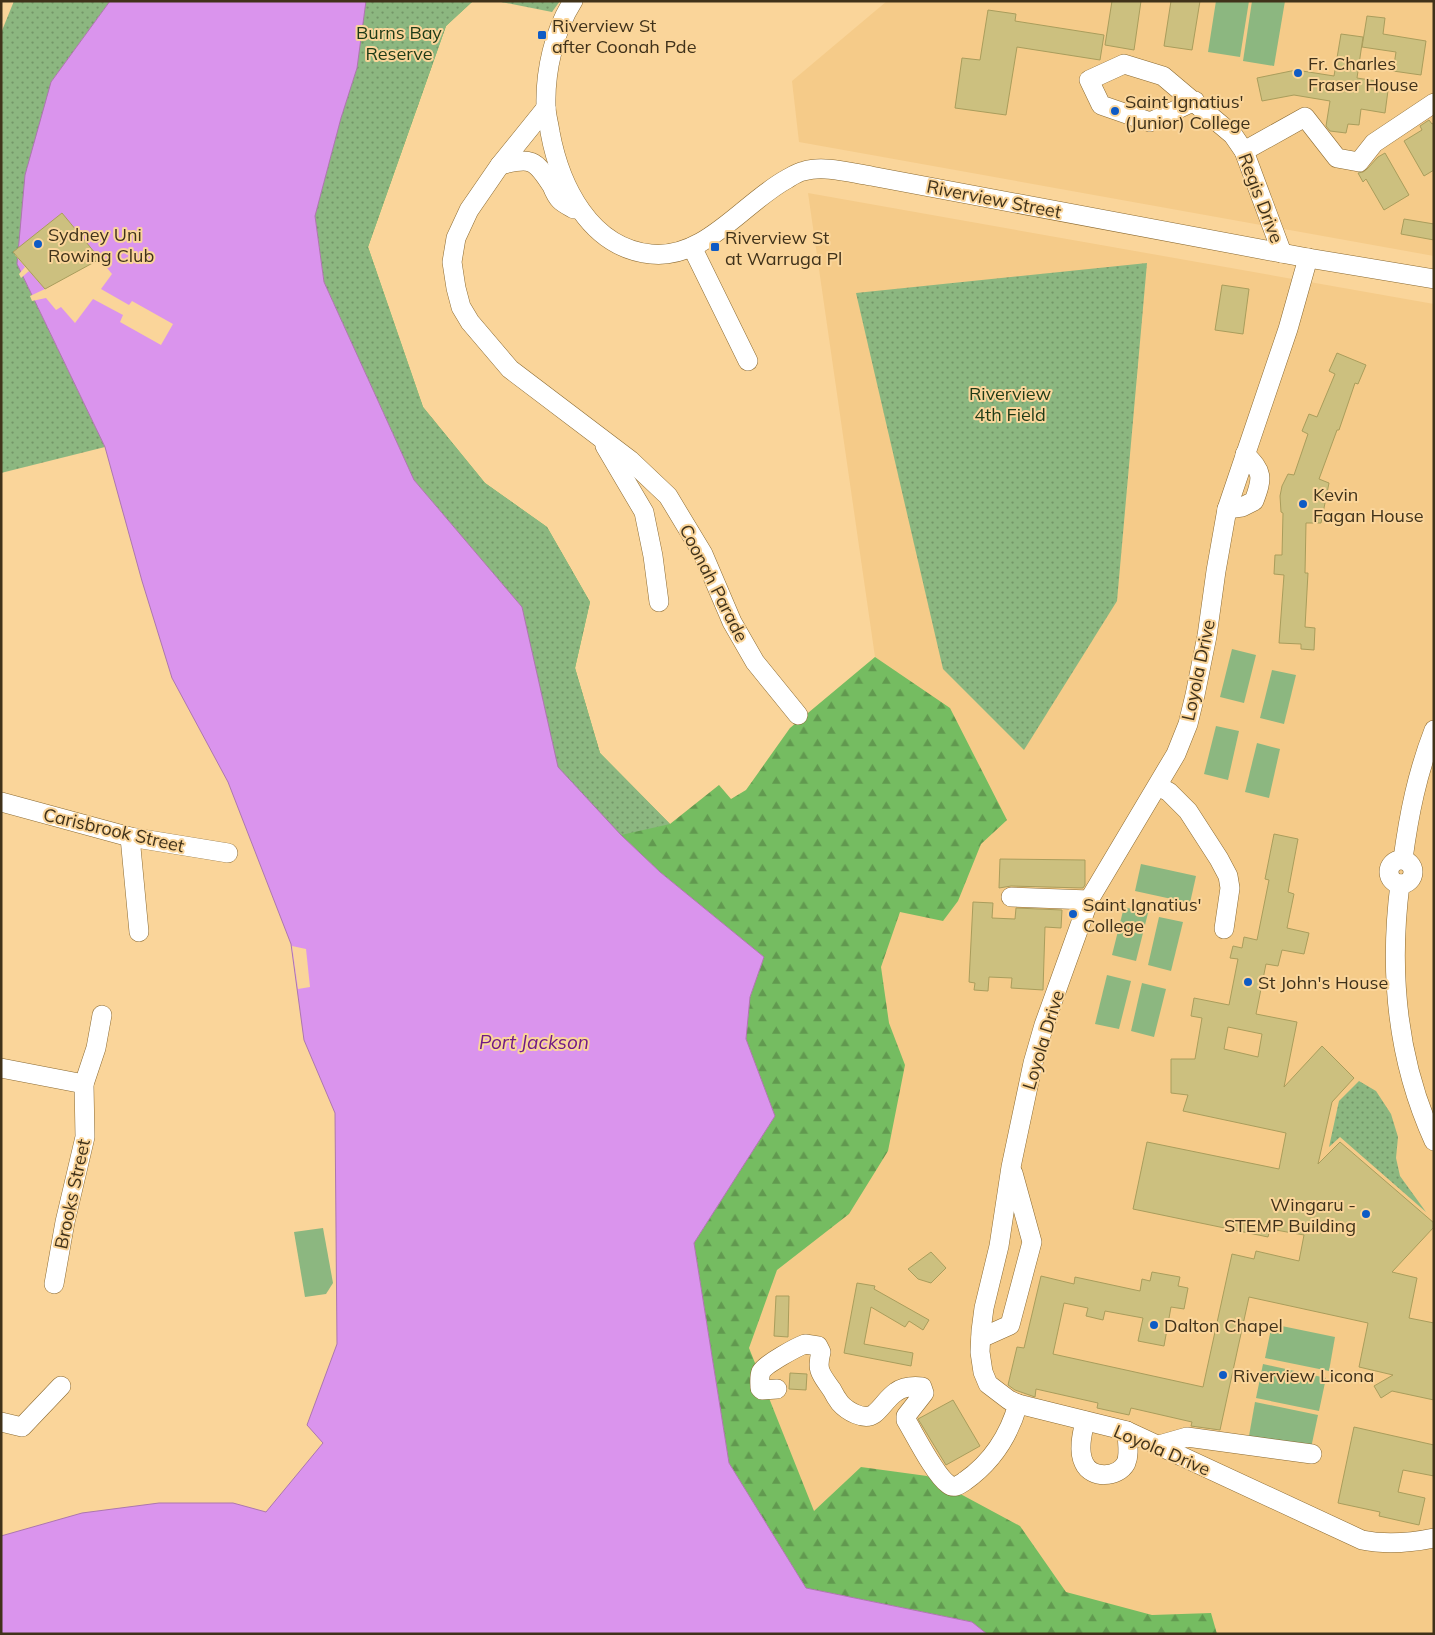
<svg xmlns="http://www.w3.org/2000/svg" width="1435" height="1635" viewBox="0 0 1435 1635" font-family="Mulish,sans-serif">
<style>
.built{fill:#f5cb89}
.grass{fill:#8cb780}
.forest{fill:url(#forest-firs)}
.park{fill:url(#park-dots)}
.water{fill:#da94ed;stroke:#ac77ae}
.pier{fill:#fad59a}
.building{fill:#ccc07f;stroke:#a99d5c;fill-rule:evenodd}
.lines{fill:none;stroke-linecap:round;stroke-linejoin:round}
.minor-casing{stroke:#8a6930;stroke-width:20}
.minor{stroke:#fff;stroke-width:19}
.poi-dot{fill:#0f5bc5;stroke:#fad59a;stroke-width:2}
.labels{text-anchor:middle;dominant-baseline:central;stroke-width:4;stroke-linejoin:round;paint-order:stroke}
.poi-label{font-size:18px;fill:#40321a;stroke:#fad59a;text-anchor:start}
.park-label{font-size:18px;fill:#1e3a16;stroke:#fad59a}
.street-label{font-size:18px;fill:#40321a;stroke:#fad59a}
.water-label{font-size:19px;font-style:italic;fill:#711b86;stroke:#fad59a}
</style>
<defs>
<pattern id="forest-firs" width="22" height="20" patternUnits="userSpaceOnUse" patternTransform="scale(1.25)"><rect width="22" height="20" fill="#75bc61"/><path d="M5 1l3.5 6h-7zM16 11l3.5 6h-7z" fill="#61994f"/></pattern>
<pattern id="park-dots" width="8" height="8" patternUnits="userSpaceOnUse" patternTransform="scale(1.25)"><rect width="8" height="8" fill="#8cb780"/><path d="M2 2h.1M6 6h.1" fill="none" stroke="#749568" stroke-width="1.8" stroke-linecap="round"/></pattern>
</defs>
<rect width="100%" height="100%" fill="#fad59a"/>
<g class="built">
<polygon points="887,1 1434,1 1434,256 799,142 792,81"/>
<polygon points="808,193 1434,304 1434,1634 987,1634 729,1463 670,824 719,785 731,799 746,790 790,728 875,657"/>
</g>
<g class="grass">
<polygon points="1216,1 1249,1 1240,57 1208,52"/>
<polygon points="1252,1 1285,1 1274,66 1243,61"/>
<polygon points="1232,649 1256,655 1244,703 1220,697"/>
<polygon points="1272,670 1296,675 1284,724 1260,718"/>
<polygon points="1216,726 1239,731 1228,780 1204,774"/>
<polygon points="1257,743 1280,749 1269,798 1245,792"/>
<polygon points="1141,864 1196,876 1190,903 1135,891"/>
<polygon points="1124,907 1148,913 1136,961 1112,955"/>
<polygon points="1159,917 1183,922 1171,971 1148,965"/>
<polygon points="1107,975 1131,981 1119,1029 1095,1024"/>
<polygon points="1142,983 1166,989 1154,1037 1131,1031"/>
<polygon points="323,1228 333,1283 326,1294 305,1297 294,1232"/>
<polygon points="1272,1324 1335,1337 1329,1371 1265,1358"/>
<polygon points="1263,1364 1326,1378 1319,1411 1256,1398"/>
<polygon points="1255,1402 1318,1415 1311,1448 1249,1436"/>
</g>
<polygon class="forest" points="366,1 473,1 446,26 368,247 423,407 485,483 547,527 590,602 575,668 600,753 670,824 719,785 731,799 746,790 790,728 875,657 950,708 1007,820 981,844 958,901 943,921 900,912 881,967 889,1023 905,1065 888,1151 849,1214 777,1270 749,1348 814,1511 861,1467 927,1476 1020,1526 1066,1592 1152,1615 1211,1613 1217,1634 987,1634 972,1622 806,1588 729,1463 694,1243 775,1116 746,1039 750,997 764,957 660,872 621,835 558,767 522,607 315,216 341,118 357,68"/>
<g class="park">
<polygon points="14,1 110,1 51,82 17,264 105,447 1,473 1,33"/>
<polygon points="366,1 473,1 446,26 368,247 423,407 485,483 547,527 590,602 575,668 600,753 670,824 621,835 558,767 522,607 414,480 324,282 315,216 341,118 357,68"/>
<polygon points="496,1 560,1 552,12"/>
<polygon points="1147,263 1117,601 1024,750 943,669 856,293"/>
<polygon points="1359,1081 1376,1091 1391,1114 1398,1137 1396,1158 1400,1176 1426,1212 1340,1137 1329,1147 1339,1101"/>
</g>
<polygon class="water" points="110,1 366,1 357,68 341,118 315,216 324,282 414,480 522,607 558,767 621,835 660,872 764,957 750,997 746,1039 775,1116 694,1243 729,1463 806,1588 972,1622 987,1634 1,1634 1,1536 82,1513 159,1503 233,1503 266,1512 323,1443 307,1425 337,1344 335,1113 304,1040 291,944 228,782 172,678 142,581 105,447 17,264 25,175 51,82"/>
<g class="pier">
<polygon points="62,213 112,274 101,289 129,305 132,301 173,324 161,345 120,322 123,315 93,299 75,323 61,307 56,310 46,298 32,301 30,296 45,289 29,271 21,278 19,274 25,267 15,255 16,250"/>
<polygon points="292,946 306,949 310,987 298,989"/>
</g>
<g class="building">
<polygon points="1112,1 1141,1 1134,50 1105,45"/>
<polygon points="1171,1 1200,1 1192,50 1164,46"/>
<polygon points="988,10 1016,14 1015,21 1104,35 1100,60 1017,47 1006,115 955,108 962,58 980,60"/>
<polygon points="1367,16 1385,18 1383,34 1426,41 1421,75 1393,71 1396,52 1362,47"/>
<polygon points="1341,34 1363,37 1357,78 1389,83 1385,113 1361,109 1359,125 1348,124 1346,133 1330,131 1326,126 1330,101 1294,95 1262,101 1257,78 1296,70 1334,76"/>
<polygon points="1429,120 1432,124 1434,123 1434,170 1424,176 1404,141 1422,130 1420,126"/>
<polygon points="1385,153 1409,195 1384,210 1366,179 1363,182 1358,173 1363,172 1367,169 1378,157"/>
<polygon points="62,213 100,259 45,289 13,252"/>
<polygon points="1404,219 1434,224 1434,240 1401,234"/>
<polygon points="1222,285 1249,289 1243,334 1215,330"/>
<polygon points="1337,353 1366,365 1358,384 1355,383 1339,430 1337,430 1319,479 1329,483 1321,523 1306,523 1305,573 1308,573 1305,627 1315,628 1314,650 1301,649 1301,644 1279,643 1284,575 1274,574 1275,555 1282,555 1283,513 1281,512 1280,496 1282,486 1288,474 1294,475 1308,434 1302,431 1309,414 1317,417 1335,374 1329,371"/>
<path d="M1274 834 1298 839 1288 892 1294 894 1287 928 1309 933 1304 954 1282 950 1278 966 1266 964 1256 1014 1297 1022 1284 1087 1322 1046 1354 1078 1332 1102 1318 1164 1340 1142 1434 1223V1227L1392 1272 1417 1278 1409 1318 1434 1323V1400L1392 1391 1381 1398 1374 1386 1393 1375 1359 1367 1368 1323 1249 1297 1220 1430 1191 1426 1192 1422 1131 1408 1129 1415 1097 1408 1098 1403 1036 1389 1035 1397 1015 1390 1008 1385 1017 1347 1024 1348 1041 1276 1074 1284 1075 1277 1140 1291 1142 1279 1150 1281 1152 1272 1180 1277 1178 1286 1188 1288 1184 1309 1171 1307 1164 1346 1138 1341 1143 1318 1105 1311 1103 1320 1086 1316 1088 1308 1064 1303 1053 1354 1203 1387 1232 1254 1254 1259 1256 1251 1299 1261 1304 1235 1270 1229 1268 1237 1133 1209 1147 1142 1279 1169 1286 1133 1183 1111 1188 1095 1171 1093V1059H1195L1202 1018 1191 1016 1194 998 1229 1005 1238 959 1230 958 1233 946 1242 948 1244 937 1257 940 1269 880 1265 879ZM1228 1027 1262 1034 1258 1057 1224 1049Z"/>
<polygon points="1000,859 1085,860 1085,885 1083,888 1011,886 999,888"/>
<polygon points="973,902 993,903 992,918 1015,919 1016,908 1062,910 1061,928 1045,927 1043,990 1011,988 1012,978 989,977 988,991 974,990 975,983 969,982"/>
<polygon points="931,1252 946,1268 931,1283 918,1279 908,1269"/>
<polygon points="857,1283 875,1286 874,1289 929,1320 923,1330 909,1321 905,1327 871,1307 864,1344 913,1353 911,1366 844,1353"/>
<polygon points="776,1296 789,1296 788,1337 774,1336"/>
<polygon points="790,1373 807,1374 806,1390 789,1389"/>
<polygon points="953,1400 980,1446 946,1465 918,1419"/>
<polygon points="1354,1427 1434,1445 1434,1476 1403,1470 1398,1492 1425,1498 1419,1525 1379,1516 1380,1512 1338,1503"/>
</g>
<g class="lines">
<g class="minor-casing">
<g id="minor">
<path d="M573 1C554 31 545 71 546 106 546 115 549 124 550 132 560 186 590 248 651 254 705 260 744 202 787 179 792 176 798 172 804 171 824 165 851 173 871 176L1308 258 1434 279"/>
<polyline points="1195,101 1150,122 1101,105 1089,80 1124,64 1163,76 1233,135 1244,151 1282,253"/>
<polyline points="546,108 500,165 469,210 456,238 452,262 456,288 461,307 470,322 510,369 630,460 668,496 703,554 732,622 755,662 798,715"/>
<polyline points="1244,151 1305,117 1337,158 1359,162 1374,143 1434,103"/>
<path d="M500 165C531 157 535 159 552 186 554 191 557 197 560 200 564 204 569 206 574 209"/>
<polyline points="692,247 748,361"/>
<path d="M1308 258 1288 329 1227 509 1216 571 1207 636 1195 695 1188 724 1176 754 1089 900 1044 1025 1033 1063 1011 1167 999 1246 984 1308 981 1331 980 1352 983 1372 988 1384 1009 1400 1018 1404 1127 1431 1362 1540C1386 1545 1410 1543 1434 1538"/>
<polyline points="605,446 644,512 653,556 659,602"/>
<path d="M1227 509 1242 507 1254 501C1263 477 1263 472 1245 454"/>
<polyline points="1158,786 1169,792 1188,811 1219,859 1228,876 1230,888 1224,929"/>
<polyline points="1,802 130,837 228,853"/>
<polyline points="130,837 139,932"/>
<path d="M1403 859C1409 814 1417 774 1434 730"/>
<circle cx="1401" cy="872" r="12"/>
<path d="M1400 884C1389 971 1397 1060 1434 1141"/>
<polyline points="1011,897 1089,900"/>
<polyline points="1,1068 84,1084"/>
<polyline points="54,1284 65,1222 85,1137 84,1084 96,1048 102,1015"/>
<polyline points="981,1338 1010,1325 1032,1242 1013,1173"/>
<path d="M777 1389 762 1390 760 1388C760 1383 759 1377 761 1372 765 1364 797 1347 805 1344L818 1346 821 1352C816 1371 821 1374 832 1390 834 1394 837 1399 840 1403 847 1411 864 1421 874 1414 882 1408 887 1398 896 1392 903 1387 913 1386 922 1387L924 1393 906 1416V1420C915 1435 935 1475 948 1484 954 1489 959 1485 965 1481 992 1462 1009 1436 1018 1404"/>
<path d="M1085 1421C1082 1434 1078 1451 1084 1463 1091 1479 1118 1478 1126 1463 1130 1454 1127 1441 1127 1431"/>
<polyline points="1,1422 22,1427 61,1386"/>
<polyline points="1159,1445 1187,1437 1312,1454"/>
</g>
</g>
<use href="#minor" class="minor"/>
</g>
<g class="poi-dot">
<rect x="537" y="30" width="10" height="10" rx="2.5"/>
<circle cx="1298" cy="73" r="5"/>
<circle cx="1115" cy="111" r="5"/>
<circle cx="38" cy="244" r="5"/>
<rect x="710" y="242" width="10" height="10" rx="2.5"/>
<circle cx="1303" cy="504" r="5"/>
<circle cx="1073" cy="914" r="5"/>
<circle cx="1248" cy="982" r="5"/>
<circle cx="1366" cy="1214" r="5"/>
<circle cx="1154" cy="1325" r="5"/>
<circle cx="1223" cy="1375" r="5"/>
</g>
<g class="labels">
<g class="poi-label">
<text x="552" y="25">Riverview St<tspan x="552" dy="21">after Coonah Pde</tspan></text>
<text x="1308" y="63">Fr. Charles<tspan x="1308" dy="21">Fraser House</tspan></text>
<text x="1125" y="101">Saint Ignatius'<tspan x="1125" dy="21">(Junior) College</tspan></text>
<text x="48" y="234">Sydney Uni<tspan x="48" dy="21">Rowing Club</tspan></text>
<text x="725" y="237">Riverview St<tspan x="725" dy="21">at Warruga Pl</tspan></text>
<text x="1313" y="494">Kevin<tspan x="1313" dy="21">Fagan House</tspan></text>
<text x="1083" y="904">Saint Ignatius'<tspan x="1083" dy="21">College</tspan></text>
<text x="1258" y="982">St John's House</text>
<text x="1356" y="1204" text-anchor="end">Wingaru -<tspan x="1356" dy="21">STEMP Building</tspan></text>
<text x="1164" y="1325">Dalton Chapel</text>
<text x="1233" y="1375">Riverview Licona</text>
</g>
<g class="park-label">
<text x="399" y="32">Burns Bay<tspan x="399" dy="21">Reserve</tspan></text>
<text x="1010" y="393">Riverview<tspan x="1010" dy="21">4th Field</tspan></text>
</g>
<g class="street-label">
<text transform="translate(1261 198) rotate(69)">Regis Drive</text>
<text transform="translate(994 199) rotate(11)">Riverview Street</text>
<text transform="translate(714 583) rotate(63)">Coonah Parade</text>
<text transform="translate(1198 670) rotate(-78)">Loyola Drive</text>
<text transform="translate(114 830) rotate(13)">Carisbrook Street</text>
<text transform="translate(1043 1040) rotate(-73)">Loyola Drive</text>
<text transform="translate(72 1194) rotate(-78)">Brooks Street</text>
<text transform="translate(1162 1450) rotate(23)">Loyola Drive</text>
</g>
<g class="water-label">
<text x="534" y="1042">Port Jackson</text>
</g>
</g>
<rect width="1435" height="1635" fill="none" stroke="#40321a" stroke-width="5"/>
</svg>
